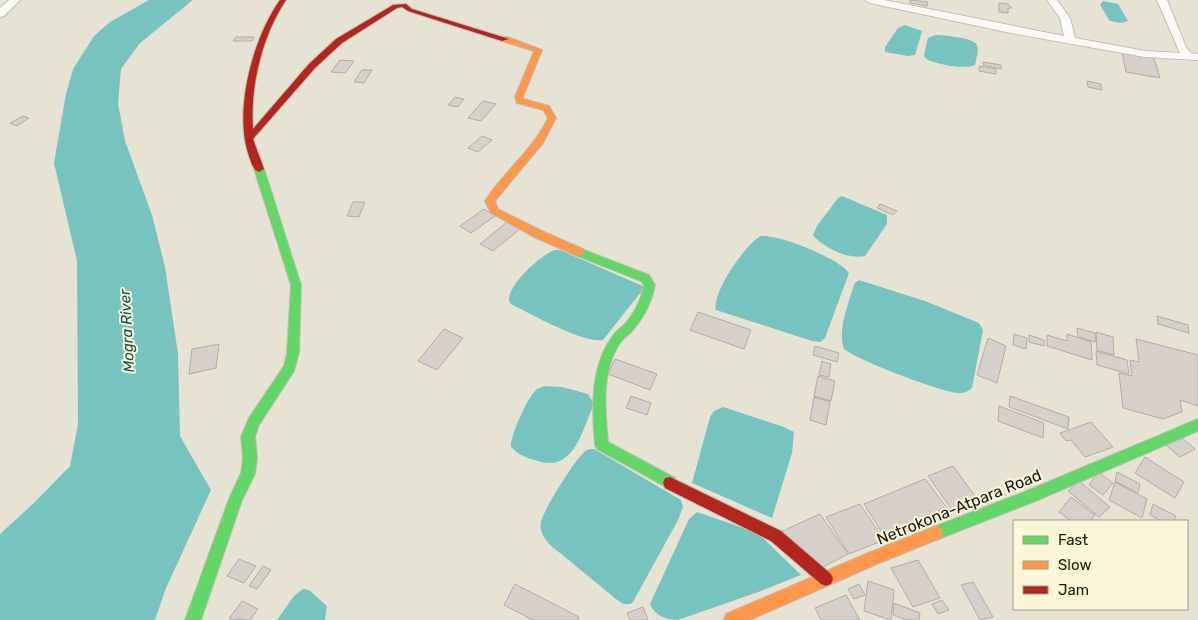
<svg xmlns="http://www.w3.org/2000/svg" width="1198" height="620" viewBox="0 0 1198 620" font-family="Rubik,sans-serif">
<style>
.water{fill:#77c3c0}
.building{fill:#d7cfca;stroke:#b2aba6}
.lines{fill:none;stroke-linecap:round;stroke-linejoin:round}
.street-casing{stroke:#c0beb1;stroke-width:2}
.fast-casing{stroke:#c0beb1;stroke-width:2}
.slow-casing{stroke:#c0beb1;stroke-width:2}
.jam-casing{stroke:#c0beb1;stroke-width:2}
.street{fill:#fbfbf9;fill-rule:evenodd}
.fast{fill:#63d668;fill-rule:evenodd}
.slow{fill:#ff974d;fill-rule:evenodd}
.jam{fill:#b3261e;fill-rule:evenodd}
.labels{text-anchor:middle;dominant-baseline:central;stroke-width:4;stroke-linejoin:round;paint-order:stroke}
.water-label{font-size:15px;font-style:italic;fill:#0b4d4f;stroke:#fbf7d9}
.near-street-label{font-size:16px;fill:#19170d;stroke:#fbf7d9}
</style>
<rect width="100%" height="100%" fill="#e6e3d4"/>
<g class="water">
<polygon points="149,0 193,0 140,43 121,69 118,103 125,141 152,215 165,267 178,354 180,436 211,490 166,588 155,620 0,620 0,534 35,502 70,466 78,424 77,261 54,163 66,94 73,69 94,36 110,22"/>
<polygon points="1103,1 1118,4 1128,21 1121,23 1110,21 1100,5"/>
<polygon points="905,25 922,31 915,55 907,56 885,52 885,47 898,28"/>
<path d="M936 35C944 35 974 38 977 45 979 50 976 60 975 65 966 70 933 64 925 58L924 55 928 38Z"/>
<path d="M842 196 887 215V224L865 256C850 260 823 248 813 235L817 226 838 198Z"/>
<path d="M761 236C779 234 838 258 849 273L825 338 820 342 812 341 716 310C711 294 746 243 761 236Z"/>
<path d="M555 250H560L645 287 603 340C584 344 531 314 511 304L509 301C507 286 541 254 555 250Z"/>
<path d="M859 280 925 301 979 323 983 330 972 388C968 391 964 394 958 393 941 392 857 360 844 349 837 330 849 303 854 284Z"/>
<path d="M544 386 562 387 588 394 594 404C582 430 574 473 538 461 526 458 519 455 511 447 510 436 528 396 537 389 539 388 542 387 544 386Z"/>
<polygon points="723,407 784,427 794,432 792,453 772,518 692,483 710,417 714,411"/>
<path d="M594 449 681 500 683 507 678 520 633 602 630 604H623L616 599 549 544C544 537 539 531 541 522 543 511 577 455 587 450 589 449 592 449 594 449Z"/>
<path d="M697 512 758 533 801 575 761 591 678 620C666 620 655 616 650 604L689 519Z"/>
<polygon points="303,589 309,590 327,606 325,620 277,620 294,596"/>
</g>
<g class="building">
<polygon points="910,0 928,2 927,6 910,3"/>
<polygon points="999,3 1008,4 1012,8 1008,8 1008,13 999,12"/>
<polygon points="236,37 254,37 252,41 233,41"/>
<polygon points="1122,52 1154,58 1160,78 1126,72"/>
<polygon points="340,60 354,61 345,73 331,72"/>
<polygon points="983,62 1001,65 1001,69 983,65"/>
<polygon points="979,66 996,69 996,74 979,71"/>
<polygon points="362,70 372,70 364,83 354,82"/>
<polygon points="1087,81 1101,84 1102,90 1088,87"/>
<polygon points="455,97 464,99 458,107 448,105"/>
<polygon points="483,101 496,104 481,121 468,118"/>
<polygon points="23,116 29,118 17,126 10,123"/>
<polygon points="482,136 492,140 478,152 468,148"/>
<polygon points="353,202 365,202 359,217 347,216"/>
<polygon points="880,204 897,211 893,215 877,208"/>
<polygon points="484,209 495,216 471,233 460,226"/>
<polygon points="507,222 520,229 493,251 480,244"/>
<polygon points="698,312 751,330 744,349 690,330"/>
<polygon points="1157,316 1188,325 1189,333 1158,324"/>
<polygon points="1077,328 1095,333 1096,342 1078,337"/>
<polygon points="444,329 463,338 437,370 418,361"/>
<polygon points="1096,332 1113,337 1114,355 1097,350"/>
<polygon points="1014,334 1027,338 1026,349 1013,345"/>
<polygon points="1067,334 1091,342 1092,360 1047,346 1047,335 1067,341"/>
<polygon points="1029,335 1044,340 1044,346 1029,342"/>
<polygon points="988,338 1006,346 997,383 977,375"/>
<polygon points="1136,339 1198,355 1198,406 1180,400 1182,412 1163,419 1123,408 1119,373 1132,376 1130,360 1139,362"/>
<polygon points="219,344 216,368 189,374 192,349"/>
<polygon points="815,346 839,353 837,362 813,355"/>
<polygon points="1096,351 1127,360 1129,374 1097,365"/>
<polygon points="615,359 657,374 650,390 608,374"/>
<polygon points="822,361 831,364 829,377 819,375"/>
<polygon points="818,376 835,381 831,401 814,396"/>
<polygon points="631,396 651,403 647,415 626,408"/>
<polygon points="1010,396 1069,417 1068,429 1009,407"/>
<polygon points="814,397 830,402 826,425 810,420"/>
<polygon points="999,406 1044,423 1043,438 998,421"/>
<polygon points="1091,422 1113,447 1085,457 1071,440 1066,441 1060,433"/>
<polygon points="1181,437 1195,449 1180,457 1166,445"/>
<polygon points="1145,457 1184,482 1175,498 1135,473"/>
<polygon points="953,466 978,500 953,511 928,476"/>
<polygon points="1098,472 1113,483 1103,495 1089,485"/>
<polygon points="1117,472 1140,484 1138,493 1115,481"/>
<polygon points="925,479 950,512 886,539 864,504"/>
<polygon points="1079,481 1110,507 1099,517 1068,491"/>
<polygon points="1115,482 1147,499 1142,518 1109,500"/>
<polygon points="1071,497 1095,515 1090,521 1071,521 1059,512"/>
<polygon points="860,504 884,540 849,554 826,517"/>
<polygon points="1153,504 1176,516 1174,521 1161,521 1150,515"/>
<polygon points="820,514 848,554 819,569 778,533"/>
<polygon points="239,559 256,566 244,583 227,576"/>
<polygon points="918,560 940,598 913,607 891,568"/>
<polygon points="263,566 271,570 257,589 249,586"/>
<polygon points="868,581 894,590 891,620 864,611"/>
<polygon points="973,582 993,617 980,620 961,585"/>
<polygon points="515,584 579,617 578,620 533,620 504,605"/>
<polygon points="859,584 865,595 854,599 848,589"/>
<polygon points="846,595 860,620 821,620 815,608"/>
<polygon points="942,600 949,610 938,614 932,604"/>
<polygon points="242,601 258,609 250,620 229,619"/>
<polygon points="894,603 920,613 919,620 907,620 893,615"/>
<polygon points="643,607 648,620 630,620 627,613"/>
</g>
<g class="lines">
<g class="street-casing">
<g id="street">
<polygon points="9,0 20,0 4,16 0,17 0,8"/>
<polygon points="865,0 884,0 1064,36 1060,18 1047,0 1057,0 1070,18 1075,38 1145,51 1180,53 1157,0 1167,0 1186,47 1191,53 1198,54 1198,60 1145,57 1011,33 870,3"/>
</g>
</g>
<g class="fast-casing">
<g id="fast">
<polygon points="259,166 264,169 301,285 299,353 294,371 259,425 255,437 257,458 255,474 242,500 201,620 185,620 229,499 241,473 243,458 241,437 249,418 284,366 287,353 291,285 254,169"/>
<path d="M579 248 649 275 655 285C652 301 644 317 633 330 629 335 623 338 620 343 601 371 605 410 608 442L675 478 677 483 675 488 670 489 597 449 595 445C592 409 590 368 612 337 615 332 619 329 623 326 634 315 641 300 644 285L641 281 575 255 574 252 575 249Z"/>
<polygon points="1198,419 1198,431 1038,500 936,540 931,538 929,533 931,528 1029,490"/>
</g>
</g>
<g class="slow-casing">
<g id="slow">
<path d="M502 37H508L542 50 523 97 524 99 549 106 556 118 543 143 495 201 498 209 542 231 583 249 584 252 583 255H575L534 237 491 213 485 201C504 171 533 150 548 118L543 110 517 103 515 97 534 51 502 41Z"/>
<polygon points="936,526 941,528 943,533 941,538 877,564 750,620 724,620 726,614 868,553"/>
</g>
</g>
<g class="jam-casing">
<g id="jam">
<path d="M280 0H286C262 36 250 86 253 129L309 64 336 39 393 5 406 4 412 9 509 39 502 41 408 11 402 7 397 8 342 43 315 68 253 139 264 169 259 172C253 170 251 162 249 156 233 111 253 38 280 0Z"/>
<polygon points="670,477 781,531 831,574 833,579 831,584 826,586 821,584 771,541 665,488 663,483 665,478"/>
</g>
</g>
<use href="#street" class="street"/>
<use href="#fast" class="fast"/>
<use href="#slow" class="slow"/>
<use href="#jam" class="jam"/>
</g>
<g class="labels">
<g class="water-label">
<text transform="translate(127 331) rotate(-93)">Mogra River</text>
</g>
<g class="near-street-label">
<text transform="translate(959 507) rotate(-22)">Netrokona-Atpara Road</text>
</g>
</g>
<rect x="1013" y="520" width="175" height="90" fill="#fbf7d9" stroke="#a19d87"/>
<rect x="1023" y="536" width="25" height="8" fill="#63d668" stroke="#a19d87"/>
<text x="1058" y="545" font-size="15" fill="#19170d">Fast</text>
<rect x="1023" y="561" width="25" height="8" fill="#ff974d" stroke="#a19d87"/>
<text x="1058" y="570" font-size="15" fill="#19170d">Slow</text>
<rect x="1023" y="586" width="25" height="8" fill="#b3261e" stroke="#a19d87"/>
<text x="1058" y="595" font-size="15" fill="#19170d">Jam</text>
</svg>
